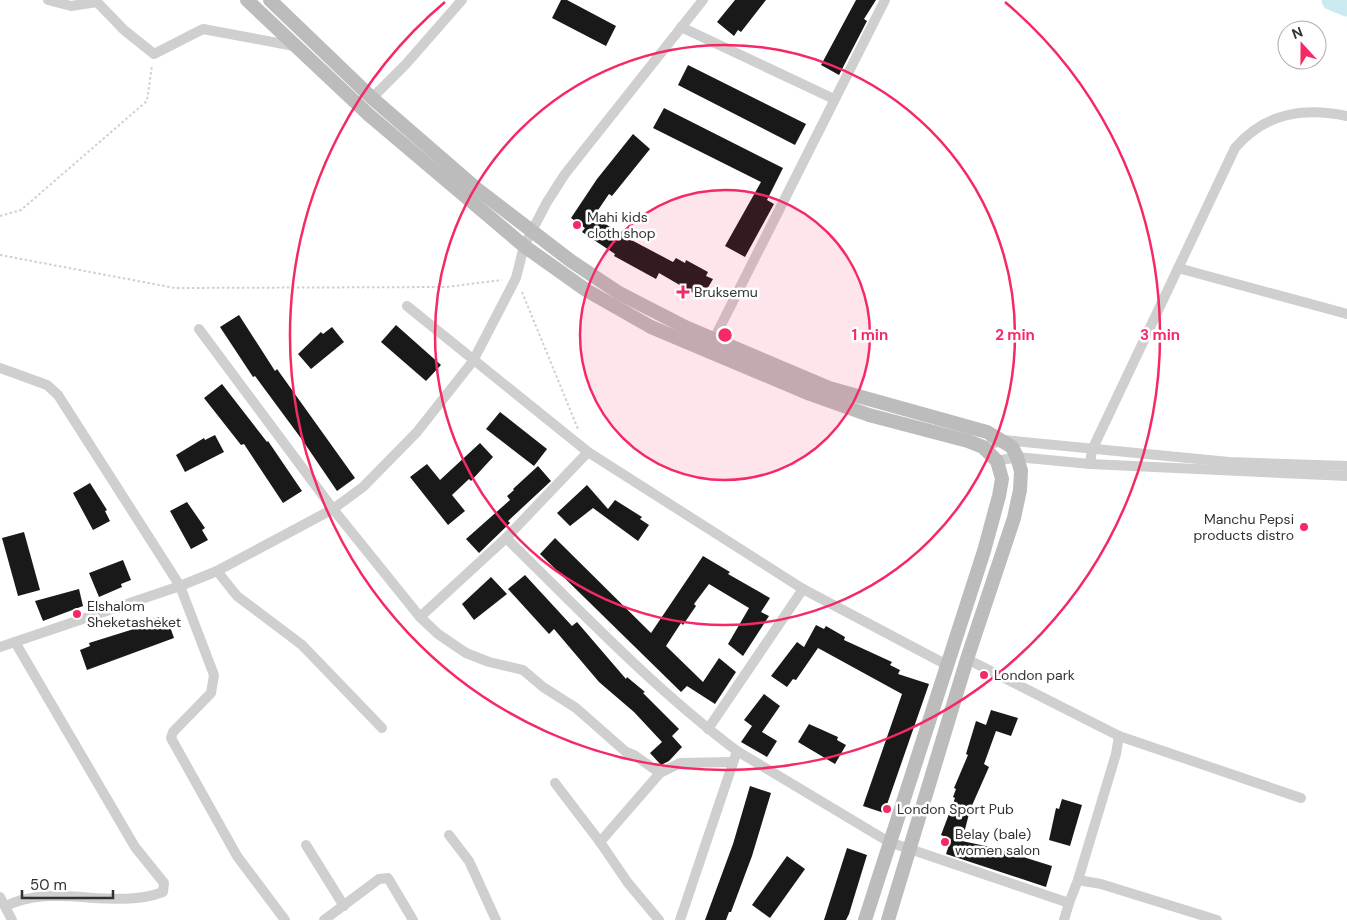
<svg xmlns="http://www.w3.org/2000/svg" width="1347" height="920" viewBox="0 0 1347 920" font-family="'DM Sans',sans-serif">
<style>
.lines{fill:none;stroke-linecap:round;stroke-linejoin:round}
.river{stroke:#cbeaf0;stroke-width:21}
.building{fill:#191919}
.path{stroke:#cfcfcf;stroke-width:2;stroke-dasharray:2.5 2.5;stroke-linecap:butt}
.minor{stroke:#cfcfcf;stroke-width:10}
.secondary{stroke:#bcbcbc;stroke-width:14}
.ring{fill:none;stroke:#f52964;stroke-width:2.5}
.poi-dot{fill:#f52964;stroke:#fff;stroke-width:2}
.labels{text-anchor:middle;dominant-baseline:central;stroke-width:5;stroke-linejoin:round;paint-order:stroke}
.poi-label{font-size:14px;fill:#323232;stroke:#fff;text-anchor:start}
.centre{fill:#f52964;stroke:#fff;stroke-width:2.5}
.ring-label{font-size:15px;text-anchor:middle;font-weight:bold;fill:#f52964;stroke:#fff;stroke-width:5;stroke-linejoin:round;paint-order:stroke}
</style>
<rect width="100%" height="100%" fill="#fff"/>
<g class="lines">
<polyline class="river" points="1332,0 1347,6"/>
</g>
<g class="building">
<polygon points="561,0 567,0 616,26 606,46 552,18"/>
<polygon points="735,0 766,0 741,32 738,30 734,36 717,22"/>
<polygon points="856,0 876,0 864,19 867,21 839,75 821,65"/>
<polygon points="688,65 806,124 795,145 678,85"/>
<polygon points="664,108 783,168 767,200 774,204 745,257 725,246 761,182 653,128"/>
<polygon points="633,134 650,149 612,196 609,194 594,216 620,234 673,262 676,258 685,263 686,260 708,272 706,276 713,279 702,298 659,273 656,279 614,256 615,254 582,232 585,228 571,218 597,179"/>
<polygon points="239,315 275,371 277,369 355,478 337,491 303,441 255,376 253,377 220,327"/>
<polygon points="396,325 441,365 426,381 381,342"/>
<polygon points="332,327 344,342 311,369 298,354 321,332 323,334"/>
<polygon points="222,384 267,442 268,441 302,491 283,503 244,444 241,445 204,398"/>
<polygon points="500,412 547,449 534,466 486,429"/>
<polygon points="215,435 224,452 185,472 176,455 204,438 205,440"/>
<polygon points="480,443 493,457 471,481 469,479 452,495 465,511 448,525 410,477 427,464 440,480"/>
<polygon points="538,466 551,481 508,521 510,523 479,553 466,539 510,500 507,496 514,490 513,489"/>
<polygon points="90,483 107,510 105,511 110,521 93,530 73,493"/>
<polygon points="587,485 608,509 615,500 642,517 640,519 649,525 638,541 593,508 570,526 557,513"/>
<polygon points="187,502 205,528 202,530 208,540 191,549 170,511"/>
<polygon points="24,532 40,590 18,596 2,538"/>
<polygon points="555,538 651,633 703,556 730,572 728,574 770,598 761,612 769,616 743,656 728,644 749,608 709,584 694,604 696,606 683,625 681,623 666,646 703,682 719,658 736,672 715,704 687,686 681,692 540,554"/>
<polygon points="123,560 131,580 121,584 122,587 99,597 89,573"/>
<polygon points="525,575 572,626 577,622 626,679 627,677 645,692 643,693 679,729 672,736 682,747 669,761 661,765 650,753 662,742 634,712 599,682 554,629 549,634 508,589"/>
<polygon points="491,577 507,594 474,620 462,604"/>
<polygon points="79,589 83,606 43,621 35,601"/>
<polygon points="159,617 160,620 167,618 174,638 87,670 80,650 90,646 89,643 137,628 135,625"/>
<polygon points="816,625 824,629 826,626 845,637 844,640 892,662 890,665 900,670 898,674 929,684 884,813 863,806 902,694 818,648 796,680 793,679 787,687 771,676 797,642 804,647"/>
<polygon points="764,694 780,706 762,732 777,741 767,757 741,742 752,726 744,720"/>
<polygon points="991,710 1018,718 1011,736 996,731 984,764 989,767 970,810 962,841 995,848 1052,866 1046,887 946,854 951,839 941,835 955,798 953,797 956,789 954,788 968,755 966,754 976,721 986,725"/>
<polygon points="809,724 838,737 837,740 846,745 835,764 798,742"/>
<polygon points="750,786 771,793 752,856 731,912 729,912 726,920 705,920 733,844"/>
<polygon points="1062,799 1082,805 1070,846 1049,840 1056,808 1059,809"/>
<polygon points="847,848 867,855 849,914 846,920 824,920"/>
<polygon points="787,856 805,869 770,918 752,905"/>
</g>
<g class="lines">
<g class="path">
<polyline points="0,216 21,210 147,101 152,65"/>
<polyline points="0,255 175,288 446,287 502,280"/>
<polyline points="522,292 578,429"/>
</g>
<g class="minor">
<polyline points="48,0 71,6 97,2 124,30 154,54 203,29 294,46"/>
<polyline points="681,27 834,99"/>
<polyline points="372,98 406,64 462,0"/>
<polyline points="1178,268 1347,314"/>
<polyline points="407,306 588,452 803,589 947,665"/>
<polyline points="199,329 333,509 420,617 438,634 466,653 489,662 523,670 543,687 576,708 626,752 634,755 660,773 680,763 732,762"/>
<polyline points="714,339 885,0"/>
<polyline points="0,368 47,385 58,395 180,586 217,571 333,509 363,487 417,432 473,361 516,278 524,246 547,202 565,174 703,0"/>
<polyline points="983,447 1004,440 1229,462 1347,466"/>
<path d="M588 452 506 538C581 611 653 688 737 751L680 920"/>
<polyline points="997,461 1017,457 1090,464 1347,476"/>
<path d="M1090 464 1092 450 1235 148C1265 113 1303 107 1347 116"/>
<polyline points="217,571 237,596 302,645 382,728"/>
<polyline points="420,617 506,538"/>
<polyline points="0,647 180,586 214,675 211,693 173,732 171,738 237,856 285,920"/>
<polyline points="967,659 1119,736 1116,754 1078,880"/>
<polyline points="708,729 803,589"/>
<polyline points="1119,736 1301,798"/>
<polyline points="737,751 889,842 1069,903 1078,880 1101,884 1217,920"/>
<polyline points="555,783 600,842"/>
<polyline points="449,835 469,861 496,920"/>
<polyline points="306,845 344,906"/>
<polyline points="0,897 12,920"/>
<path d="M6 906C54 882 113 911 163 892L164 883 135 847 15 642"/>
<polyline points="324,920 379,879 388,878 413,920"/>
<polyline points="659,920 628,883 600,842 660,773"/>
<polyline points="1064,920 1069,903"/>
</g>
<g class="secondary">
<polyline points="247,0 369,115 524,246 586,290 651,327 810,394 869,415 968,441 983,447 997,461 1002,479 999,496 984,551 865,920"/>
<polyline points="270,0 372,98 477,189 571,261 619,293 685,327 829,388 987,432 1012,447 1017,457 1021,471 1020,490 1014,518 967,659 888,920"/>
</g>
</g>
<circle cx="725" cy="335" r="145" fill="#f52964" fill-opacity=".12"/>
<g class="ring">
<circle cx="725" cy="335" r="145"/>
<circle cx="725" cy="335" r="290"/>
<path d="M1005 2A435 435 0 1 1 445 2"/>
</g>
<g class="poi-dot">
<circle cx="577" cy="225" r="5"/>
<path d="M680.5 284.5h5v5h5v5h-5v5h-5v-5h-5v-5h5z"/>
<circle cx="1304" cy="527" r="5"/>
<circle cx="77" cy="614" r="5"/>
<circle cx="984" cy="675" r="5"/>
<circle cx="887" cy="809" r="5"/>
<circle cx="945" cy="842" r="5"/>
</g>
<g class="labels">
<g class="poi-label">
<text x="587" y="217">Mahi kids<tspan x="587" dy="16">cloth shop</tspan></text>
<text x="694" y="292">Bruksemu</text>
<text x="1294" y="519" text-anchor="end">Manchu Pepsi<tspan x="1294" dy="16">products distro</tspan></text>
<text x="87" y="606">Elshalom<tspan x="87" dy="16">Sheketasheket</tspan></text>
<text x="994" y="675">London park</text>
<text x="897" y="809">London Sport Pub</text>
<text x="955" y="834">Belay (bale)<tspan x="955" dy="16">women salon</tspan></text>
</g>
</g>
<circle cx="725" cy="335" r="8" class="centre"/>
<g class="ring-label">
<text x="870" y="340">1 min</text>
<text x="1015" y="340">2 min</text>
<text x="1160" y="340">3 min</text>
</g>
<g transform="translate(1302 45) rotate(339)"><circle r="24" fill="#ffffff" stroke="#adadad"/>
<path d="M0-4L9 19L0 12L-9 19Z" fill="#f52964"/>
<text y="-8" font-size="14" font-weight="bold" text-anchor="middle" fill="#323232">N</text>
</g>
<path d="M22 890v8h91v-8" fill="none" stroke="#323232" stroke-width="2.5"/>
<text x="30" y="890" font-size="15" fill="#323232" stroke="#ffffff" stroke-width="4" paint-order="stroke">50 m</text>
</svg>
